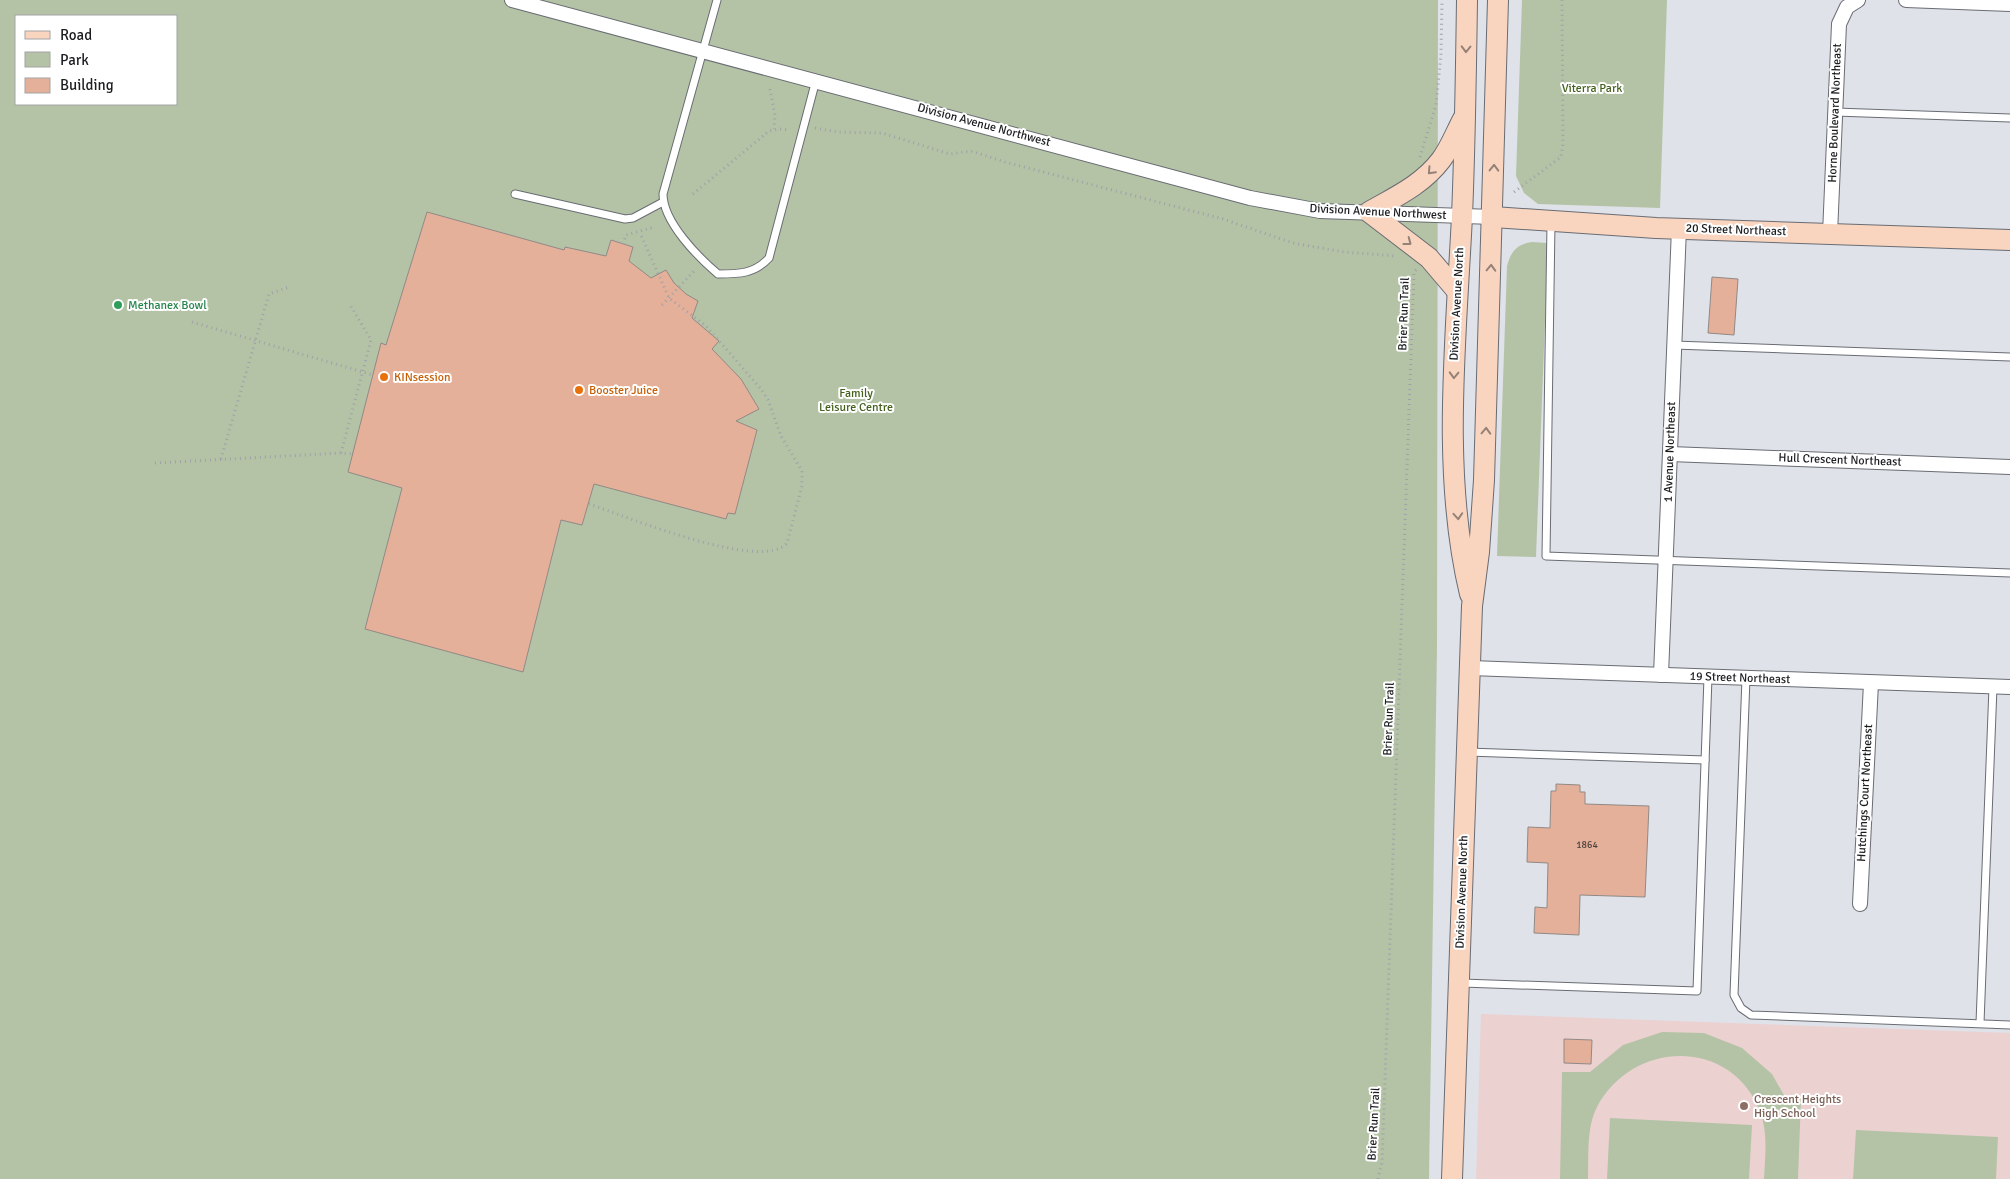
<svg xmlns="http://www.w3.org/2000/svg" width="2010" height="1179" viewBox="0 0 2010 1179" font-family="Signika,sans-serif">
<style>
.education{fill:#ecd1d1}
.green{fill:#b4c3a6;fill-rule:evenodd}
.building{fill:#e4b09a;stroke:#918986}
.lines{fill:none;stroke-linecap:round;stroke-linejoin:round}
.lane-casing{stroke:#696c73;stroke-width:9}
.street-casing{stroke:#696c73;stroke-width:16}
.secondary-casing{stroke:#696c73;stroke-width:22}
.path{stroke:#9fa1a7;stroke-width:3;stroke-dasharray:1 4;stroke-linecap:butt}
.lane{stroke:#fff;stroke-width:7}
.street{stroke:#fff;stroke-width:14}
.secondary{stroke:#f9d5c0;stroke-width:20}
.oneway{stroke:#958277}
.leisure-dot{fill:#2e9e5b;stroke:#fff;stroke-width:2}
.food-dot{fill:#e8710a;stroke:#fff;stroke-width:2}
.education-dot{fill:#8d6e63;stroke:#fff;stroke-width:2}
.labels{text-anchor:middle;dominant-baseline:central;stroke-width:4;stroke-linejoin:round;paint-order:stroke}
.number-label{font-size:10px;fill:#4c413d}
.park-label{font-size:12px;fill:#44601e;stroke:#fff}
.street-label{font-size:12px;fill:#1a1c1e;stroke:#fff}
.leisure-label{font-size:12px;fill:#27864d;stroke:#fff;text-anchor:start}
.food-label{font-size:12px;fill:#c56008;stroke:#fff;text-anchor:start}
.education-label{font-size:12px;fill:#785e54;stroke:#fff;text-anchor:start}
</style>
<rect width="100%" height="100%" fill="#dfe2e9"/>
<polygon class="education" points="1481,1014 2010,1033 2010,1179 1476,1179"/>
<g class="green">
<path d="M0 0H1438L1437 647 1429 1179H0ZM16 16H176V104H16Z"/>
<polygon points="1522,0 1667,0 1660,208 1538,204 1524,193 1516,176"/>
<path d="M1532 242 1548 243 1536 557 1497 556 1507 266C1511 251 1517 244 1532 242Z"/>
<path d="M1662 1032 1704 1033 1742 1048 1772 1074 1785 1097 1801 1098 1798 1179H1764C1765 1158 1768 1135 1761 1114 1734 1038 1634 1038 1597 1107 1586 1128 1589 1157 1588 1179H1560L1562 1072H1590L1623 1045Z"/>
<polygon points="1610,1118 1752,1125 1749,1179 1607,1179"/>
<polygon points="1856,1130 1998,1137 1996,1179 1853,1179"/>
</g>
<g class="building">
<polygon points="427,212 564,250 565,247 606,256 611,240 633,247 629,261 651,278 666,270 674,283 686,294 698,301 692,318 719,341 712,349 741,379 759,409 736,421 757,430 735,514 728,513 726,519 594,484 582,525 561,520 523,672 365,629 402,488 348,472 381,343 386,345"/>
<polygon points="1712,277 1738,279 1734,335 1708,333"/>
<polygon points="1556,784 1580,785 1580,792 1585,792 1585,804 1649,806 1645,897 1580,895 1579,935 1534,933 1535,907 1547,908 1548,863 1527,862 1528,827 1550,828 1551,791 1556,791"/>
<polygon points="1564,1039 1592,1040 1591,1064 1564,1063"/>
</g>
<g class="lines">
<g class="lane-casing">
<g id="lane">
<path d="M717 0 663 194C663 222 698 257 718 274 739 274 754 274 769 258L816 80"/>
<polyline points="1835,112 2010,118"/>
<polyline points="515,194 625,219 633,218 663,202"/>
<polyline points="1551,223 1546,556 2010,573"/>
<polyline points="1674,345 2010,357"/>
<polyline points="1746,678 1734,995 1741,1008 1751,1015 2010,1025"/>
<polyline points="1468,752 1705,760"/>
<polyline points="1462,983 1697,991 1708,677"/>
<polyline points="1980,1023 1993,687"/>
</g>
</g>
<g class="street-casing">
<g id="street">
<polyline points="512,0 1250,198 1320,211 1493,217"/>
<polyline points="1906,0 2010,4"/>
<polyline points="1830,234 1839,24 1847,7 1858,0"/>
<polyline points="1670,454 2010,467"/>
<polyline points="1470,668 2010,687"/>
<polyline points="1661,675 1679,228"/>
<polyline points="1860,904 1871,683"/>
</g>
</g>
<g class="secondary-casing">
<g id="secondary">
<path d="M1467 0C1466 72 1465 144 1462 216 1456 340 1441 473 1470 594"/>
<polyline points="1493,217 1656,228 2010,240"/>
<path d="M1457 291 1429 258 1369 212C1395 197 1422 185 1441 160 1450 148 1456 132 1463 119"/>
<polyline points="1452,1179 1472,606 1479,552 1484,480 1498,0"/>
</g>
</g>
<g class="path">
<polyline points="770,89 775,115 774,129"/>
<polyline points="815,128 838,132 882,133 950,154 971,151 1005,162 1223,219 1293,243 1344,252 1397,256"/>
<polyline points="1420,157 1436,105 1441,55 1442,0"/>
<polyline points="1514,192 1561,157 1563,144 1562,0"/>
<polyline points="693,194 769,131 780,129 790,130"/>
<polyline points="623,244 626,235 654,227"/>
<polyline points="662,305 696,269"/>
<polyline points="192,322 373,375"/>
<polyline points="341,453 371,340 349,303"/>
<polyline points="221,459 269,294 289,287"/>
<polyline points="155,463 341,453 353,454"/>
<path d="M589 504C623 515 762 573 787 543L802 486V471L781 436 768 400 761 389 706 326 669 298 640 233"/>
<polyline points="1378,1179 1382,1162 1414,272 1417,269"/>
</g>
<use href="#lane" class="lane"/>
<use href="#street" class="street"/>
<use href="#secondary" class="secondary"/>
</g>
<defs><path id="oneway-chevron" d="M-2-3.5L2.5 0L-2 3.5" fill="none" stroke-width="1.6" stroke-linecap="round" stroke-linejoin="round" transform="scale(1.25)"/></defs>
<g class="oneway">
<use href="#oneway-chevron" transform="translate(1466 49) rotate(91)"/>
<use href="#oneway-chevron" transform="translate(1494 168) rotate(-89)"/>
<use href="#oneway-chevron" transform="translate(1431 171) rotate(133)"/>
<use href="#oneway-chevron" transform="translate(1408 242) rotate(37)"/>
<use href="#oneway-chevron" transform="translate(1491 268) rotate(-88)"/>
<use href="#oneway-chevron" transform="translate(1454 375) rotate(92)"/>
<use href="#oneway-chevron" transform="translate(1486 431) rotate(-88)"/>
<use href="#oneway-chevron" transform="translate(1458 516) rotate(86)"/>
</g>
<circle class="leisure-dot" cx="118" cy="305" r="5"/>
<g class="food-dot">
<circle cx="384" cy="377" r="5"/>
<circle cx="579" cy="390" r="5"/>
</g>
<circle class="education-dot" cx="1744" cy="1106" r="5"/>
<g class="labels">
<g class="number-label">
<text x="1587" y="845">1864</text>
</g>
<g class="park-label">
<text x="1592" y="88">Viterra Park</text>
<text x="856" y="393">Family<tspan x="856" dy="14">Leisure Centre</tspan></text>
</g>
<g class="street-label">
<text transform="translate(1835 113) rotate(-88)">Horne Boulevard Northeast</text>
<text transform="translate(984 125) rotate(15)">Division Avenue Northwest</text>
<text transform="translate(1378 212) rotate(3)">Division Avenue Northwest</text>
<text transform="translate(1736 230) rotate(2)">20 Street Northeast</text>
<text transform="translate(1457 304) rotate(-87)">Division Avenue North</text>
<text transform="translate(1404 314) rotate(-88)">Brier Run Trail</text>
<text transform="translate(1670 452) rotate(-88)">1 Avenue Northeast</text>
<text transform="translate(1840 460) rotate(2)">Hull Crescent Northeast</text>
<text transform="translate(1740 678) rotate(2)">19 Street Northeast</text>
<text transform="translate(1389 719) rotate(-88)">Brier Run Trail</text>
<text transform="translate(1865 793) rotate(-87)">Hutchings Court Northeast</text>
<text transform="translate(1462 892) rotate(-88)">Division Avenue North</text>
<text transform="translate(1374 1124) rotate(-87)">Brier Run Trail</text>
</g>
<g class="leisure-label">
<text x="128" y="305">Methanex Bowl</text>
</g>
<g class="food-label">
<text x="394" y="377">KINsession</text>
<text x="589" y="390">Booster Juice</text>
</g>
<g class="education-label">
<text x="1754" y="1099">Crescent Heights<tspan x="1754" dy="14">High School</tspan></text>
</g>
</g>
<rect x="15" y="15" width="162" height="90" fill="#ffffff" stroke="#a3a4a5"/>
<rect x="25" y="31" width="25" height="8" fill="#f9d5c0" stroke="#a3a4a5"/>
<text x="60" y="40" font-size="15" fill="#1a1c1e">Road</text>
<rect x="25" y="52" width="25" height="15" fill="#b4c3a6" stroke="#a3a4a5"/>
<text x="60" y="65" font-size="15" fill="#1a1c1e">Park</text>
<rect x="25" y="78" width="25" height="15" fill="#e4b09a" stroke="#a3a4a5"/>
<text x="60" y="90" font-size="15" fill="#1a1c1e">Building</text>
</svg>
